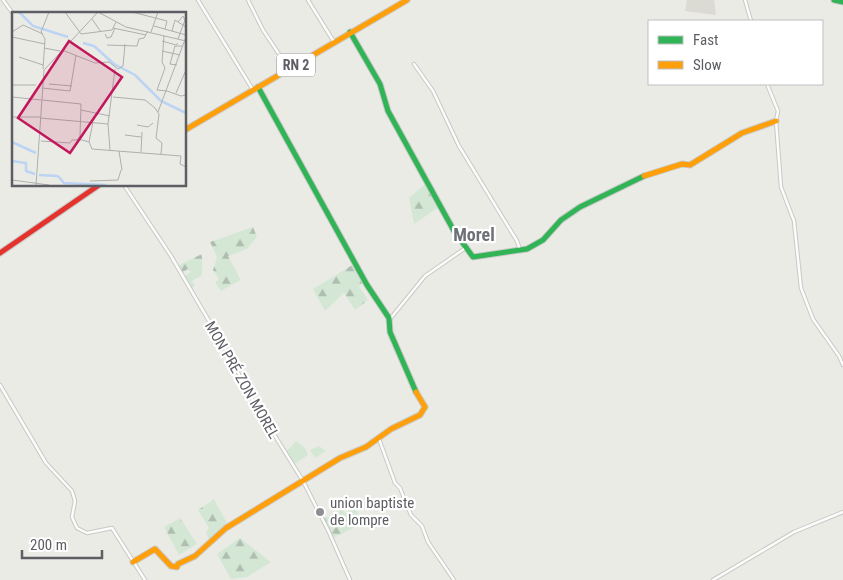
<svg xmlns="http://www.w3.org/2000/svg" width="843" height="580" viewBox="0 0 843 580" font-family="'Roboto Condensed',sans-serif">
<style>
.education{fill:#dbdbd4}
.grass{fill:#d4e7d4}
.forest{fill:url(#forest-firs)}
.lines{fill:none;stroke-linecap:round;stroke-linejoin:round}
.street-casing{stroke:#c8c8c6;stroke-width:4.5}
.fast-casing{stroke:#c8c8c7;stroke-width:7}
.slow-casing{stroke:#c8c8c7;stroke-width:7}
.jam-casing{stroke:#c8c8c7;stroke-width:7}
.street{stroke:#fcfcfb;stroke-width:2.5}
.fast{stroke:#30b455;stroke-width:5}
.slow{stroke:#ff9f0a;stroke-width:5}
.jam{stroke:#e5322d;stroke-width:5}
.poi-dot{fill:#8e8f91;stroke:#fff;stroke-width:2}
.labels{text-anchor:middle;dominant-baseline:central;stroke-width:4.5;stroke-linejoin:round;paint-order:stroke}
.shield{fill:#fff;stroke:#8d8e92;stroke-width:1}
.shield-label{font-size:14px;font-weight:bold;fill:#5c5e63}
.street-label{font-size:15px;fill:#5c5e63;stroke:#fff}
.poi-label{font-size:15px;fill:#5c5e63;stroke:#fff;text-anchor:start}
.quarter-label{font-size:18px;font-weight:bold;fill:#6d7075;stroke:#fff}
.inset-river{fill:none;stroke:#bbd4f4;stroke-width:2.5}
.inset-road{fill:none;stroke:#aeafae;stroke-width:1}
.view{fill:#c2185b;fill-opacity:0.15;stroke:#c2185b;stroke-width:2.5}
.inset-edge{fill:none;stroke:#5c5e63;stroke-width:2.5}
</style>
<defs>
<pattern id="forest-firs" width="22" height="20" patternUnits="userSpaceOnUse" patternTransform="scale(1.25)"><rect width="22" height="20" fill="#d4e7d4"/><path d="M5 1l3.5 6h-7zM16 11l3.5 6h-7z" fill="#afbeb0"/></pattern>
</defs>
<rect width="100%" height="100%" fill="#ebebe6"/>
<polygon class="education" points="687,0 714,0 716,15 685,11"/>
<g class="grass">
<polygon points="296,441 305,448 308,455 293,465 286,452"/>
<polygon points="319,446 326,451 315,458 310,450"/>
</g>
<g class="forest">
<polygon points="425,184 439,207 414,224 409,198"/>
<polygon points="253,227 257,237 247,249 228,256 241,280 221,291 215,282 219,279 213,270 217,257 210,242"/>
<polygon points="202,254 202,275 192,281 195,286 191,289 184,276 191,272 188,269 181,273 177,266"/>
<polygon points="354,264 364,281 359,286 368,300 355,310 344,293 325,311 313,289"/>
<polygon points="214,499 228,525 209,540 206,532 209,528 198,510"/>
<polygon points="351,508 357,511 360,525 333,538 323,519 343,509 346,515"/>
<polygon points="180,518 197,544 179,555 164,527"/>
<polygon points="240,538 271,562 247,577 231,579 217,554"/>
</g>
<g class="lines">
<g class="street-casing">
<g id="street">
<polyline points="3,0 14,15"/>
<polyline points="198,0 253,90"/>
<polyline points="248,0 263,30 289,69"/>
<polyline points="308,0 334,42"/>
<polyline points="745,0 751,21"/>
<polyline points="414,64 433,91 459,146 517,241 520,250"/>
<polyline points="767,84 778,111 776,121 781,187 794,221 801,288 813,319 839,356 843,365"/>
<polyline points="124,185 171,256 233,362 247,391 303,481 328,530 350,580"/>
<polyline points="390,319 425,276 464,249"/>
<polyline points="0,385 46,463 72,491 75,501 72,517 77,528 87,533 112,528 145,580"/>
<polyline points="379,439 395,483 400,488 411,515 422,526 428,542 454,580"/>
<polyline points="713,580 794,532 843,512"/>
</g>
</g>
<g class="fast-casing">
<g id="fast">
<polyline points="834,0 843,2"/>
<polyline points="350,32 380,84 388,111 454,231 473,257 527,249 543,240 561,220 580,207 644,176"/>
<polyline points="258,87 367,285 389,318 390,332 416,392"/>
</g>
</g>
<g class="slow-casing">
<g id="slow">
<polyline points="185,130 407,0"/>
<polyline points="644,176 682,164 690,165 742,133 776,121"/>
<polyline points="133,562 155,549 171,566 177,567 178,564 195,556 226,528 340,458 366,447 391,429 420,415 425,407 416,392"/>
</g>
</g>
<g class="jam-casing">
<polyline id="jam" points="0,253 99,185"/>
</g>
<use href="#street" class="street"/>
<use href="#fast" class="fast"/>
<use href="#slow" class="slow"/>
<use href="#jam" class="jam"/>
</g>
<circle class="poi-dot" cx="320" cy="512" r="5"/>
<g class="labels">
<rect class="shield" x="277" y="53.5" width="38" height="23" rx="4"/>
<g class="shield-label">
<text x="296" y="65">RN 2</text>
</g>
<g class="street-label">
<text transform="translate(242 380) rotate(60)">MON PRÉ ZON MOREL</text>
</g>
<g class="poi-label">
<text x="330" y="503">union baptiste<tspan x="330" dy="17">de lompre</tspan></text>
</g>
<g class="quarter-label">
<text x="474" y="234">Morel</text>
</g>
</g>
<g transform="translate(12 12)">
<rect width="174" height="174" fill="#ebebe6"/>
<path class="inset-river" d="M7 0 21 14 56 25M71 31 82 34 102 52 123 63 149 89 174 101M0 130 24 141M0 149 14 151V159L23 162M27 163 46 164M46 164 52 171 94 173"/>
<path class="inset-road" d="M53 0 69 22 100 18 104 10M86 0 114 15 174 29M120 0 155 9 153 17M80 7 89 20M142 14 174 23M101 16 134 23M160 19 163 8 174 15M0 20 11 13 31 22M139 20 146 0M93 22 95 26 99 25 103 16M152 24 150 50 153 56 145 78 155 79M0 25 33 32M166 27 173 8 171 4 166 10M150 29 164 33 166 31M95 33 125 34 127 27 132 26 136 19M32 36 48 39M50 38 83 51 97 50 106 57 111 54 113 32M150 39 168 43M7 45 31 53M165 53 158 52 163 34H170M31 57 33 27 29 20 37 0M37 72 60 74M0 73H24M30 76 58 79 64 43M155 79 169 84 174 83M164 81 174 58M0 85 29 88M101 85 133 88 143 96 147 102 144 126 150 131 149 142M30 88 69 92 68 124 65 128M69 98 98 104M146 100 174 25M0 105H28M28 106 96 112M96 112 103 57M96 112 98 138M125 113 136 115 141 111M113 123 129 125M29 129 58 131 60 128H70L77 130 80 137 169 144 168 152 174 155M77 130 81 110M107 139 110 158M129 140 130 120M0 168 37 173M78 169 106 168 109 158M24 173 32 58 86 0"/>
<path class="view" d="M57 29 110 65 58 141 6 106Z"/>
<rect width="174" height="174" class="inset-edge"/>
</g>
<rect x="648" y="20" width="175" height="65" fill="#ffffff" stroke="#bebfc1"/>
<rect x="658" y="36" width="25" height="8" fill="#30b455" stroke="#bebfc1"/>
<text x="693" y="45" font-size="15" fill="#5c5e63">Fast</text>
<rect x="658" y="61" width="25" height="8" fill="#ff9f0a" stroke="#bebfc1"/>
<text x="693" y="70" font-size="15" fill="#5c5e63">Slow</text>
<path d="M22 550v8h80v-8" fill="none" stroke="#5c5e63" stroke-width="2.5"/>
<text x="30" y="550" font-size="15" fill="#5c5e63" stroke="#ffffff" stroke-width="4" paint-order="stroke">200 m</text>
</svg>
